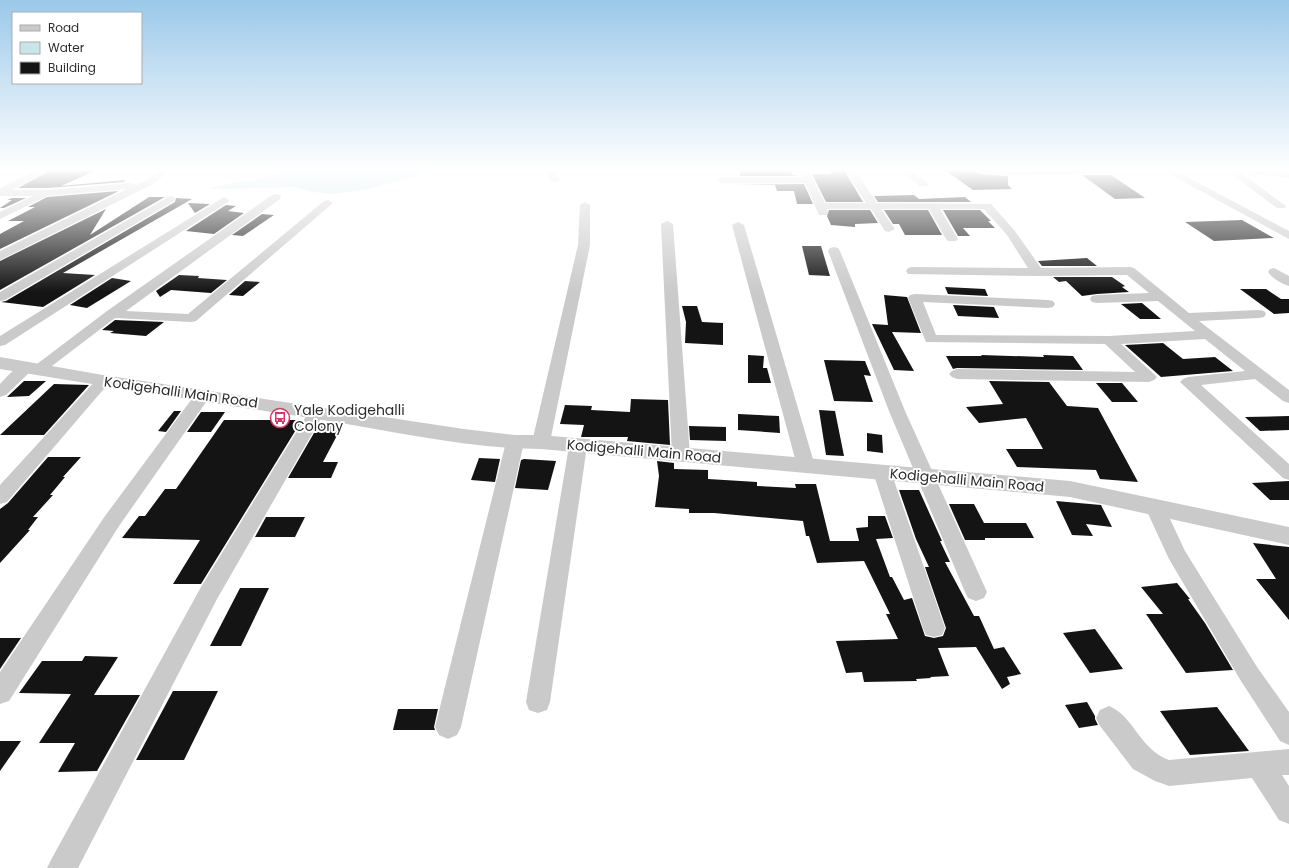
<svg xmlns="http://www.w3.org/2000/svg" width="1289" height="868" viewBox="0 0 1289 868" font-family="Poppins,sans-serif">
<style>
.water{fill:#c7e5ea}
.building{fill:#141414}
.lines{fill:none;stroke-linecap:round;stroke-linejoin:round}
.minor{fill:#cacaca;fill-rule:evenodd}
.tertiary{fill:#cacaca;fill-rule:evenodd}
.labels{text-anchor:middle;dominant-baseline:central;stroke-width:4;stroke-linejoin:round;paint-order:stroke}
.street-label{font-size:14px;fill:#2d2d2d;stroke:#fff}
.poi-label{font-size:14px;fill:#2d2d2d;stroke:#fff;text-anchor:start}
</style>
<rect width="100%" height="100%" fill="#fff"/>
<polygon class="water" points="296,170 421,170 421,175 369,189 332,194 314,192 293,187 223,189 208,188"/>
<g class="building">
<polygon points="51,170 97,170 61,186 125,180 124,182 48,188 18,188"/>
<polygon points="765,170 790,171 793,175 799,176 740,176 740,172 742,171"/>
<polygon points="830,170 844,170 863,202 826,202 812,174 832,174"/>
<polygon points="945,170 973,170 979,174 1008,176 1008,185 1012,189 973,190"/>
<polygon points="1082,175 1111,175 1145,198 1115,199"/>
<polygon points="804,184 813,204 797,204 794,191 777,191 775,185 736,185"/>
<polygon points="118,191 117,192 0,249 0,234 24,221 8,221 35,207 28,207 47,197"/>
<polygon points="914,195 919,199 965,197 971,202 878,202 874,196"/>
<polygon points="149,197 165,197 0,290 0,261 106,209 90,235"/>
<polygon points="12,198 26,198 4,208 0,208 12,200 7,200"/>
<polygon points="176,198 192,199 63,273 95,275 43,307 1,302 6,301 175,202"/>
<polygon points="188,203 210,204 195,213"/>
<polygon points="226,205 236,206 228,211 244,213 214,234 186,231"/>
<polygon points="829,210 870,210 878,223 855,224 855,227 831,225 827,216"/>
<polygon points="884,210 928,210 942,235 905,235 899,224 893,224"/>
<polygon points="943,210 980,210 991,221 988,221 995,228 963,228 970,236 958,236"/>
<polygon points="262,214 274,215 243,236 232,235"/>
<polygon points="1242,220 1274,238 1214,241 1185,222"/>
<polygon points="802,246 821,246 830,276 809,275"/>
<polygon points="1087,258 1097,266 1042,266 1038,261"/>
<polygon points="179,275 199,276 198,278 227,280 211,293 171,290 160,297 156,291"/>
<polygon points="1053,277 1112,277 1125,286 1122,287 1129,292 1097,294 1082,296 1066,281 1059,282"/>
<polygon points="112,278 131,281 87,308 70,305"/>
<polygon points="245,281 260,282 243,296 229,295"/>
<polygon points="945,287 985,289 988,296 948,294"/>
<polygon points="1240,289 1266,289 1281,299 1289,299 1289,313 1274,314"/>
<polygon points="884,295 907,297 921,333 892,332 914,371 894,370 872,324 888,325"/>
<polygon points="1142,303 1161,319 1140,319 1121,304"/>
<polygon points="953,305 994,307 999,318 958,316"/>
<polygon points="682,306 697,306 702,322 723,323 723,345 685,343 686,322"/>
<polygon points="115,320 164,322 146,336 110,333 114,331 102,330"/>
<polygon points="1163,343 1183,359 1215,357 1233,371 1161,377 1125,345"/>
<polygon points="748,355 764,356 763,368 767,368 771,383 748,383"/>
<polygon points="981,355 1044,357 1043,355 1073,356 1083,370 957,368 953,369 946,356 982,356"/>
<polygon points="824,360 865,361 871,376 864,375 873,402 834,401"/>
<polygon points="24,381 46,381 29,396 7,397"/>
<polygon points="989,381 1049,382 1067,406 1098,408 1138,482 1100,479 1096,470 1017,467 1006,449 1043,449 1026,418 979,423 966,407 1003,404"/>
<polygon points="1096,383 1122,383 1138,402 1112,402"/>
<polygon points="54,384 89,385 44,435 0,435"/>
<polygon points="631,399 668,400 670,445 627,441 628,437 581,437 584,425 560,424 565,405 592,406 591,410 630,412"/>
<polygon points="819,410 835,411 844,456 826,455"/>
<polygon points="174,411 181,411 166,432 158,431"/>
<polygon points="201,412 225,412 211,432 187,432"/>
<polygon points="738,414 779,416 780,433 738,430"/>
<polygon points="1289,416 1289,430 1260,431 1245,417"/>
<polygon points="224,420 302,420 201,584 173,584 200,540 122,538 139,516 145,516 165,489 176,489"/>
<polygon points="318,426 342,426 323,462 338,462 331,478 288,478"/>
<polygon points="689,426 726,427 726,441 690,440"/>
<polygon points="867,433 882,435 883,453 867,451"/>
<polygon points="48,457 81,457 63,477 65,477 50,495 53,495 33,517 38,517 28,530 30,530 0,563 0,509 8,503"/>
<polygon points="479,458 500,459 495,482 471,480"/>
<polygon points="524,459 556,461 548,490 515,488 521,460"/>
<polygon points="657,461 674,463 674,469 708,470 708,479 757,482 757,486 796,488 795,484 816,484 830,541 859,541 856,528 868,527 868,516 885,516 893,538 876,539 890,577 892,577 904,600 912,598 925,636 934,638 943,636 946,628 925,567 929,567 916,539 899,490 919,490 942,541 940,541 950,562 945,562 974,616 979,616 994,649 1004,647 1021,674 1007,677 1010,684 1002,689 976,647 938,648 949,676 930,677 931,678 916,679 917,681 864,682 862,672 846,673 836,641 898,639 886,614 890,614 864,561 817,563 809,536 806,536 803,521 714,513 689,513 689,509 655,507 659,476"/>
<polygon points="1289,481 1289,500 1270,500 1252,483"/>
<polygon points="1056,501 1101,505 1112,527 1086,524 1093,536 1072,535"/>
<polygon points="949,504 974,504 984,523 1026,523 1034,538 985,538 985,540 965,540"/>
<polygon points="266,517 305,517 295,537 255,537"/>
<polygon points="1253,543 1289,547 1289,620 1256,579 1276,579"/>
<polygon points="1177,583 1190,599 1188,599 1205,623 1233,670 1186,673 1146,614 1163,614 1141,587"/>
<polygon points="240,588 269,588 241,646 210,646"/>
<polygon points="1095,629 1123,669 1090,673 1063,633"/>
<polygon points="0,638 21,638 0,669"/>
<polygon points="85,656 118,657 94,695 140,695 97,771 58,772 75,743 39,743 71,694 19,693 42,661 82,661"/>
<polygon points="173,691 218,691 184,760 136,760"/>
<polygon points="1087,702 1095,716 1095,719 1098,725 1079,728 1065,705"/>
<polygon points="1217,707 1249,751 1190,755 1160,711"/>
<polygon points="398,709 438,709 434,727 435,730 393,730"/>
<polygon points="0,741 21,741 0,771"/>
</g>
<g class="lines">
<g class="minor">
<polygon points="37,170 50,170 12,190 48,190 131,183 136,185 147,180 160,170 171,170 153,184 0,260 0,251 127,189 47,196 0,219 0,212 33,196 0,196 0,188"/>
<polygon points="545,170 555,170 559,180 557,182 551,182"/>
<polygon points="798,170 808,170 825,203 866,203 845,170 855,170 877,203 991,204 1015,231 1041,268 1130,267 1134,268 1189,313 1259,310 1264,311 1266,314 1264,317 1259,318 1199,321 1289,390 1289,403 1283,401 1255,379 1201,385 1289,464 1289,480 1283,478 1180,382 1183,379 1188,377 1245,371 1205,339 1121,344 1154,374 1157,377 1154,380 1149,382 957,379 952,377 949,374 952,371 957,369 1135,372 1105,344 926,342 908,298 910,295 915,294 1048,300 1053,301 1055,304 1053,307 1048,308 923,302 936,335 1109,336 1195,331 1158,301 1097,303 1092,302 1090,299 1092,296 1097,295 1149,293 1127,275 1037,276 908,274 906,271 908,268 912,267 1028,268 1007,235 984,209 940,209 958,239 956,241 948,241 946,239 929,209 881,209 895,229 889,232 885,231 871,209 827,209 828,213 827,215 819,215 805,183 722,183 717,180 722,177 802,177"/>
<polygon points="899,170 911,170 929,184 928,186 920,186"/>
<polygon points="974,170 1125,170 1120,173 1015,175 979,173"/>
<polygon points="1162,170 1174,170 1289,231 1289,239"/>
<polygon points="1226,170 1237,170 1286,206 1285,208 1277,208"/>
<polygon points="1245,170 1274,170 1289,172 1289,178 1250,173"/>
<path d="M276 194 280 195 281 197 280 199 126 311 188 314 324 201 328 200 333 203 196 321 191 322 115 318 44 372 39 374 34 372 32 370 6 395 0 397V384C9 375 18 362 31 365L33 367 107 311 272 195Z"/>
<polygon points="170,196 174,197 175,199 174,201 5,300 0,301 0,292"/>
<polygon points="224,197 229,200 228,202 5,345 0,346 0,336"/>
<polygon points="585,202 590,205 590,245 550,442 547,446 541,447 535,446 532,442 578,245 580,205"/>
<polygon points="667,221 673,224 690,455 687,459 681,461 675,459 672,455 661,224"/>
<polygon points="738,222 744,225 815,466 812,470 806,472 800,470 797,466 732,225"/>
<polygon points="834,247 838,248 840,251 905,411 987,592 984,598 976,601 968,598 965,592 889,411 828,251 830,248"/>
<path d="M1274 268 1289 276V286C1282 284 1272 278 1268 272L1270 269Z"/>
<polygon points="103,376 108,378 111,381 108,384 7,502 0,504 0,485 98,378"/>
<polygon points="203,390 209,392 211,395 119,526 9,701 0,704 0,672 105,516 197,392"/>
<polygon points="316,408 322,409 324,413 217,599 78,868 47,868 52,858 201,587 308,413 310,409"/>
<polygon points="515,437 521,438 524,442 461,727 457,735 448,739 439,735 435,727 506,442 509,438"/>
<polygon points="578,440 584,442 587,446 550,702 547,710 538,713 529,710 526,702 569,446 572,442"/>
<polygon points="882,466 888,468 891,472 945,628 942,635 934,637 926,635 923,628 873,472 876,468"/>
<polygon points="1155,500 1162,502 1185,551 1257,667 1289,712 1289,745 1280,741 1241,681 1169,559 1145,507 1148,502"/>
<path d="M1109 706C1134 716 1139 749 1169 760L1289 749V775H1282L1289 786V824L1279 820 1252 778 1169 786 1155 781 1133 769 1100 726 1096 718 1100 710Z"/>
</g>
<path class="tertiary" d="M0 357 103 375 464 429 515 435H541L1070 481 1289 527V545L1070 497 541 449C469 449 393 431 322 420 215 403 107 387 0 369Z"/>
</g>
<linearGradient id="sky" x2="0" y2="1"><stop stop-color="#9bc8e9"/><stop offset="0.58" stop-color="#fff"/><stop offset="1" stop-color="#fff" stop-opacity="0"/></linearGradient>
<rect width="1289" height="292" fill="url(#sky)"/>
<defs>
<g id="bus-ring" transform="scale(1)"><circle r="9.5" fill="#fff" stroke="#e13368" stroke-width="1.5"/><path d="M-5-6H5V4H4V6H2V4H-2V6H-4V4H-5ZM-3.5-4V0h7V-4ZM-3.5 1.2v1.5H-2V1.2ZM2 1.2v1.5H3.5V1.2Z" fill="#e13368"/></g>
</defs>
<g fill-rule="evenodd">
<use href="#bus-ring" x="280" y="418"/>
</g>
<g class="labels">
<g class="street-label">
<text transform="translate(181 392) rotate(8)">Kodigehalli Main Road</text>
<text transform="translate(644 451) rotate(5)">Kodigehalli Main Road</text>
<text transform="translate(967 480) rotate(5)">Kodigehalli Main Road</text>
</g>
<g class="poi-label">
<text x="294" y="410">Yale Kodigehalli<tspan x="294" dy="16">Colony</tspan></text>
</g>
</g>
<rect x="12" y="12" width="130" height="72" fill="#ffffff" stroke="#ababab"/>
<rect x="20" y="25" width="20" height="6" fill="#cacaca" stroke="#ababab"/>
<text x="48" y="32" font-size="12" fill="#2d2d2d">Road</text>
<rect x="20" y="42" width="20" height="12" fill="#c7e5ea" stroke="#ababab"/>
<text x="48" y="52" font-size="12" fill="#2d2d2d">Water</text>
<rect x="20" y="62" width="20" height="12" fill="#141414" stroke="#ababab"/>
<text x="48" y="72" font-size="12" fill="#2d2d2d">Building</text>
</svg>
